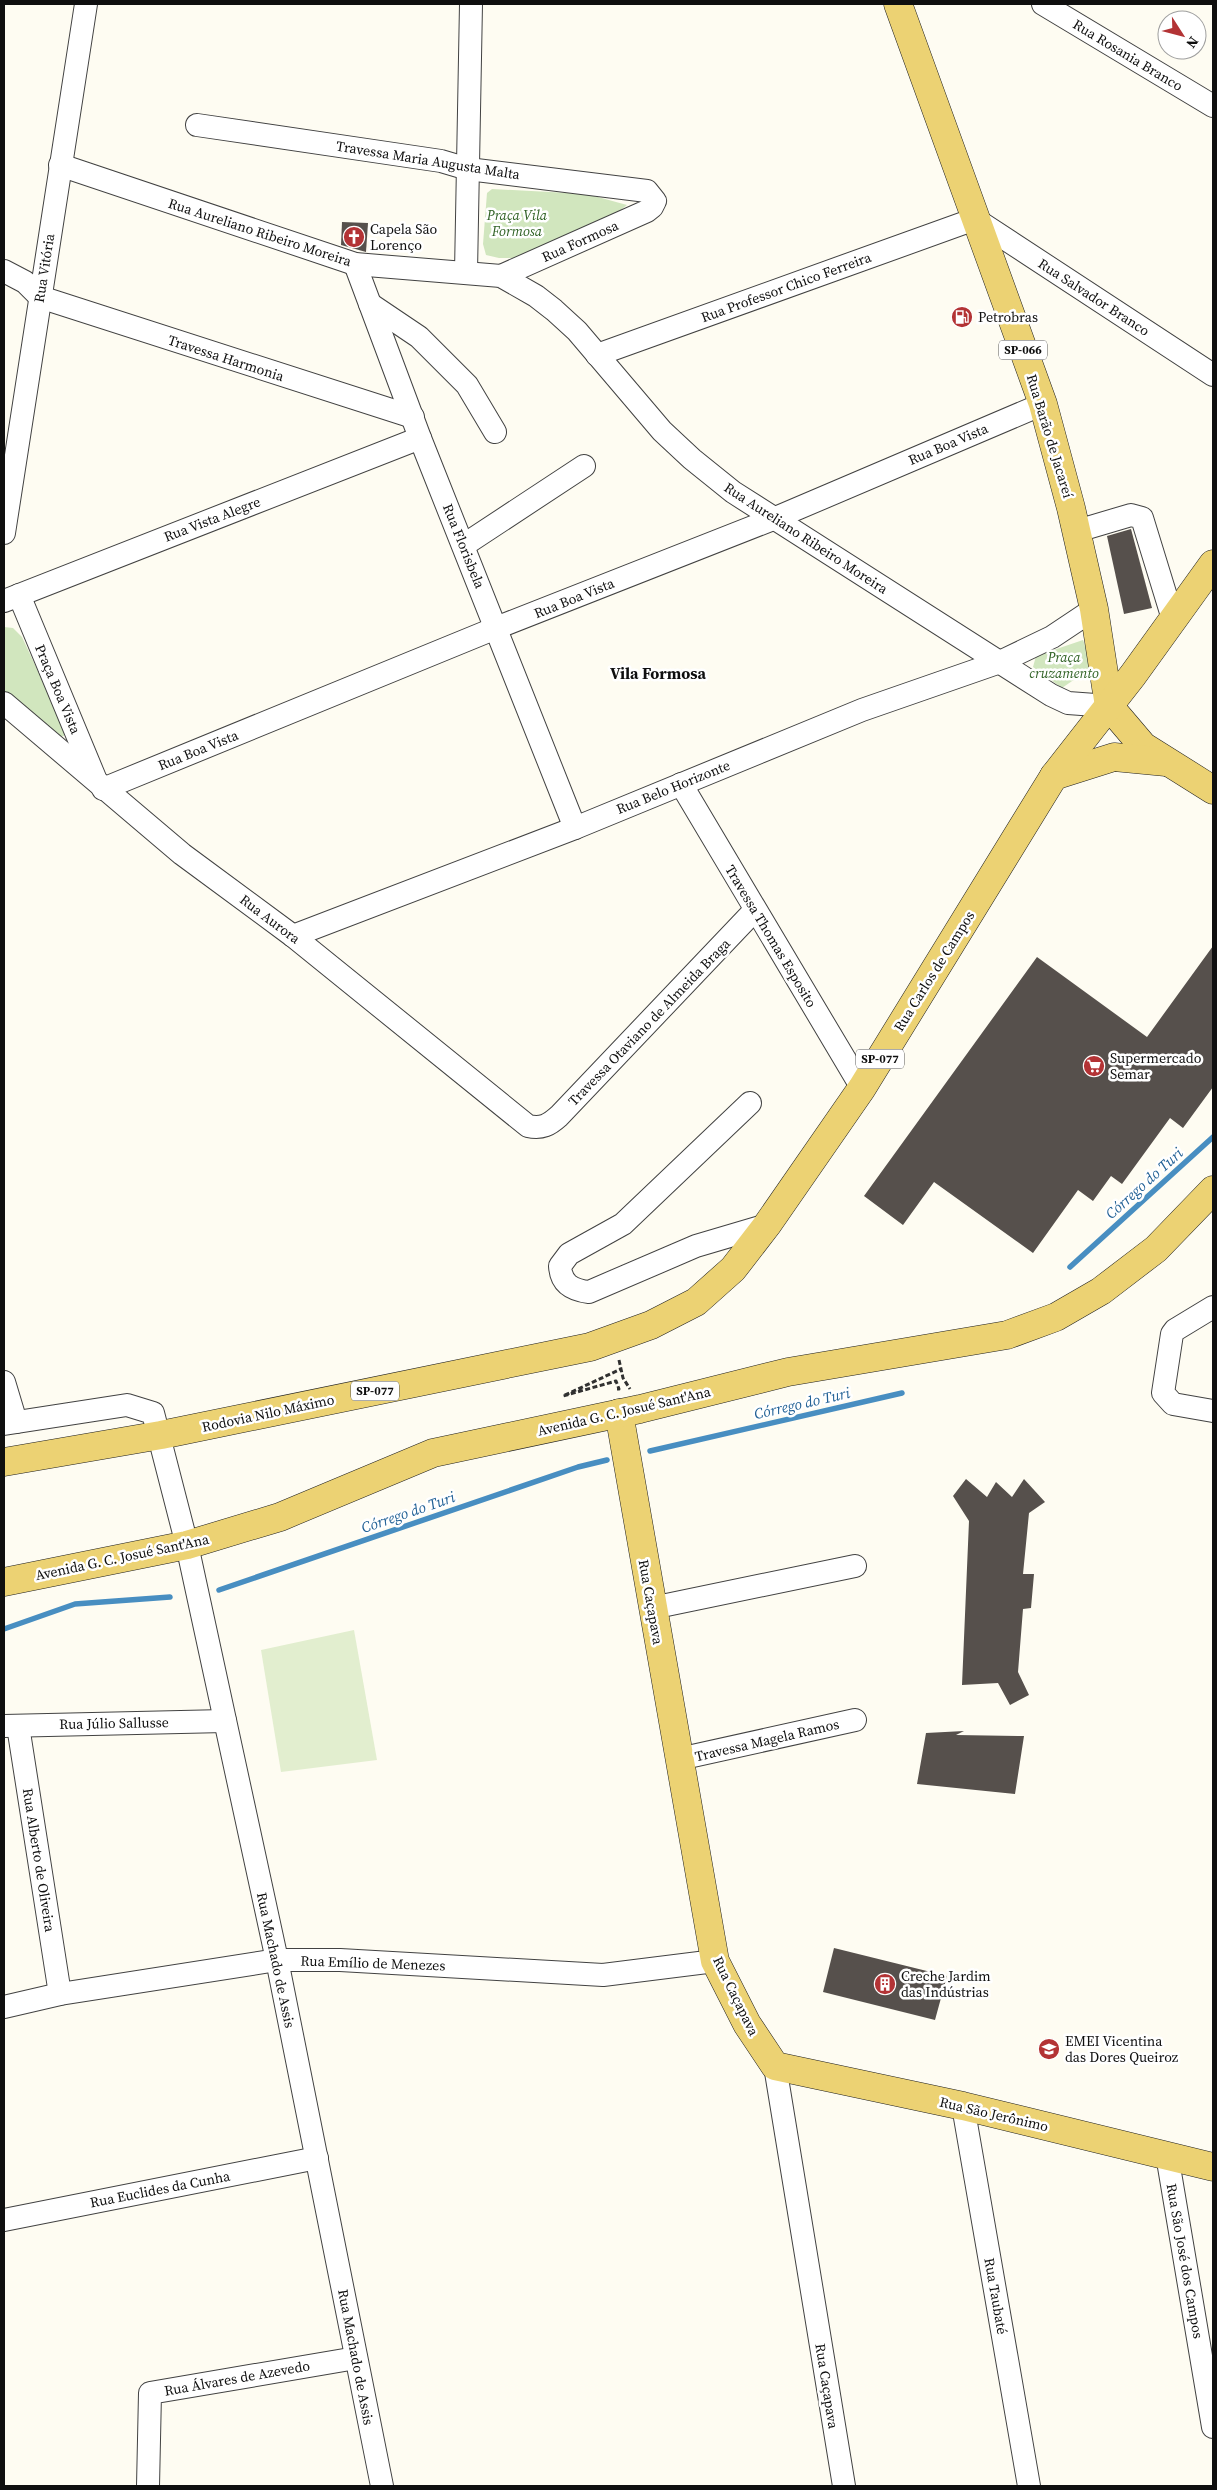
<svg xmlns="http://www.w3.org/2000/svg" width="1217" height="2490" viewBox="0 0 1217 2490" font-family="'Source Serif 4',serif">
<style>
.green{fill:#d1e6be}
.pitch{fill:#e2eecf}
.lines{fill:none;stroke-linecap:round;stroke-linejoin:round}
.stream{stroke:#488ec1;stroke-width:5.5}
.building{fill:#56504c}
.minor-casing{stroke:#424242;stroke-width:24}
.major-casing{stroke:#202020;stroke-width:29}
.path{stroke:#313131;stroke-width:3;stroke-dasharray:5 2.5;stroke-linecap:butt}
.minor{stroke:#fff;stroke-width:22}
.major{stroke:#ecd273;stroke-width:28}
.labels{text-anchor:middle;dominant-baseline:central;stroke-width:5;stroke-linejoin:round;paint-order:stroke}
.shield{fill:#fff;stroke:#575757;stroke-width:1}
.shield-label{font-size:12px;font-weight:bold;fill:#0f0f0f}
.street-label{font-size:14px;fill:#0f0f0f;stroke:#fff}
.park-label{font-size:14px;font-style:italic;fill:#2f6124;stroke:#fff}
.poi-label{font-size:14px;fill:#0f0f0f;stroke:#fff;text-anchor:start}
.water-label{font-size:15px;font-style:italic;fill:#226196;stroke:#fff}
.quarter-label{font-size:16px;font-weight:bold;fill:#0f0f0f;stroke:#fff}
</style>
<rect width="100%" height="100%" fill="#fefcf2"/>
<g class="green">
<polygon points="492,189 587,194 627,205 603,224 516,258 499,258 486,255 483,244 487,193"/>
<polygon points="4,627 13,628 22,637 65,729 64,736 57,737 4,693"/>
<polygon points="1083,640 1089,656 1088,670 1062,688 1033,667 1036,656"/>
</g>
<polygon class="pitch" points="354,1630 377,1760 281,1772 261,1650"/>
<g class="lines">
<g class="stream">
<polyline points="1070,1267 1213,1137"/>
<polyline points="650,1451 902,1393"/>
<polyline points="219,1590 578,1467 607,1460"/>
<polyline points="4,1629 75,1604 170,1597"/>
</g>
</g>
<g class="building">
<polygon points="342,222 368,223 366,252 341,245"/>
<polygon points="1131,529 1152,608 1124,614 1107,536"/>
<polygon points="1213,946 1213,1087 1183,1128 1170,1118 1122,1184 1111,1176 1093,1201 1078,1190 1033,1253 934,1182 903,1225 864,1196 1037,957 1147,1037"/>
<polygon points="966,1479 987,1497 996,1482 1012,1497 1024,1479 1045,1502 1029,1513 1023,1574 1034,1574 1031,1608 1023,1609 1018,1672 1029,1695 1010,1705 998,1683 962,1685 969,1521 953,1496"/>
<polygon points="964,1731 956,1735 1024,1736 1015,1794 917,1784 926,1733"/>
<polygon points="834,1948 947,1976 935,2020 823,1992"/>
</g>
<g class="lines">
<g class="minor-casing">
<g id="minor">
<polyline points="1043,4 1213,106"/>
<polyline points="197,125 441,161 468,169 647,191 655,201 652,207 647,211 501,276"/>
<polyline points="60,165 355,264 501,276 536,296 554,310 577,331 662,431 692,459 733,492 1051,695 1068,703 1109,706"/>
<polyline points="355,264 420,438 575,828"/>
<polyline points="4,271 25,282 40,297 413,417"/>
<polyline points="466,272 471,4"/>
<polyline points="370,304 419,337 467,385 495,432"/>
<polyline points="597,355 975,219 1213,375"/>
<polyline points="1077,531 1131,515 1142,518 1173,619"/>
<polyline points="4,533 86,4"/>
<polyline points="464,545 584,466"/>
<polyline points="19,595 95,778"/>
<polyline points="4,601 420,438"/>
<path d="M4 703 182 854 293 936 528 1126C542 1129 549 1125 559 1116L755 910"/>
<polyline points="681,784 862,1088"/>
<polyline points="103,789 496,628 773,519 1043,404"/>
<polyline points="293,936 575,828 862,710 1000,662 1052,637 1094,609"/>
<path d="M750 1103 623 1224 569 1254 560 1266C561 1284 572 1290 589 1292L696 1246 767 1225"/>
<polyline points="1213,1307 1175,1330 1172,1334 1163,1393 1173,1404 1213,1411"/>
<polyline points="4,1382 16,1422"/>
<polyline points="4,1424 127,1405 153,1413 187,1545 277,1960 382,2486"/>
<polyline points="652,1608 855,1566"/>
<polyline points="4,1726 225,1721"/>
<polyline points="18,1726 60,1994"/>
<polyline points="679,1759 855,1720"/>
<polyline points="4,2007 60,1994 277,1960 340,1960 603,1975 715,1961"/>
<polyline points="775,2066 844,2486"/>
<polyline points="963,2106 1029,2486"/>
<polyline points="1167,2155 1213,2427"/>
<polyline points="4,2220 317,2158"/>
<polyline points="148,2486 150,2393 356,2358"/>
</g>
</g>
<g class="major-casing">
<g id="major">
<polyline points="898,4 1043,404 1071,508 1094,609 1109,706"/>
<polyline points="1109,706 1143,746 1213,790"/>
<polyline points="1054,776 1114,757 1166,762"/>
<polyline points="619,1413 715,1961 747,2024 775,2066 963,2106 1213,2167"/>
<polyline points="4,1462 161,1435 590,1347 651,1325 696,1302 733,1269 767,1225 862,1088 1054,776 1133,675 1213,564"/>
<polyline points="4,1582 187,1545 280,1517 433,1453 640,1409 788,1372 1007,1335 1056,1317 1101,1291 1156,1249 1213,1190"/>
</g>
</g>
<g class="path">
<polyline points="619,1360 623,1378 630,1389"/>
<polyline points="617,1389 619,1389 616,1381 563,1396 621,1369"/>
</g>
<use href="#minor" class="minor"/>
<use href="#major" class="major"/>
</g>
<defs>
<g id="church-disc" transform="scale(1.125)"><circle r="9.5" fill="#b33335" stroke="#fff"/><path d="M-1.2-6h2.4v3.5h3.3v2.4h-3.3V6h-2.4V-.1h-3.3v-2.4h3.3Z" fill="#fff"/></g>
<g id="fuel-disc" transform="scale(1.125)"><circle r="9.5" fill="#b33335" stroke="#fff"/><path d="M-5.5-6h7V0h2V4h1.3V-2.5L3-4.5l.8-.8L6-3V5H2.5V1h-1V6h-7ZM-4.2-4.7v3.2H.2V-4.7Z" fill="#fff"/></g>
<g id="supermarket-disc" transform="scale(1.125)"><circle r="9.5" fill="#b33335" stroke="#fff"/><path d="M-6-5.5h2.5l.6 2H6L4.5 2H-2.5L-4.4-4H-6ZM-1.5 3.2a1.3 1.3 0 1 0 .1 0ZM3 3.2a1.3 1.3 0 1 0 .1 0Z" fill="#fff"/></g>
<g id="building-disc" transform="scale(1.125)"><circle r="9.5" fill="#b33335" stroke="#fff"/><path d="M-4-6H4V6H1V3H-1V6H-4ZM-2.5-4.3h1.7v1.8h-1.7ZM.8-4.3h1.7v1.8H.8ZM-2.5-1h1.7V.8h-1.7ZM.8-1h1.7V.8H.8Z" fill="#fff"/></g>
<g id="school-disc" transform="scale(1.125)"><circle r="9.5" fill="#b33335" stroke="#fff"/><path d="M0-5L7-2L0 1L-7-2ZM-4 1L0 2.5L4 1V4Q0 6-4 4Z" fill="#fff"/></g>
</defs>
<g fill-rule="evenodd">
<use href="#church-disc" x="354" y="237"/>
<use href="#fuel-disc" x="962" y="317"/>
<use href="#supermarket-disc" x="1094" y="1066"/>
<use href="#building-disc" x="885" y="1984"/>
<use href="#school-disc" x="1049" y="2049"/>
</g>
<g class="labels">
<g class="shield">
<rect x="999" y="340.5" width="48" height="19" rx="4"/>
<rect x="856" y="1049.5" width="48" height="19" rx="4"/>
<rect x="351" y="1381.5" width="48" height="19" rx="4"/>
</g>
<g class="shield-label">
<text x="1023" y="350">SP-066</text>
<text x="880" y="1059">SP-077</text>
<text x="375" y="1391">SP-077</text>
</g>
<g class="street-label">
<text transform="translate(1128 55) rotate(31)">Rua Rosania Branco</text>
<text transform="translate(428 160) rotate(9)">Travessa Maria Augusta Malta</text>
<text transform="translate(260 232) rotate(18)">Rua Aureliano Ribeiro Moreira</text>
<text transform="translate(580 241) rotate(-24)">Rua Formosa</text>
<text transform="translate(44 268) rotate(-81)">Rua Vitória</text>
<text transform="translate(786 287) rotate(-20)">Rua Professor Chico Ferreira</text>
<text transform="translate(1094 297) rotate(33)">Rua Salvador Branco</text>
<text transform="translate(226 358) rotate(18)">Travessa Harmonia</text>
<text transform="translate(1050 436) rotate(73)">Rua Barão de Jacareí</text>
<text transform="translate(948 444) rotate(-23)">Rua Boa Vista</text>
<text transform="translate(212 519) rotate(-21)">Rua Vista Alegre</text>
<text transform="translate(806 538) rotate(33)">Rua Aureliano Ribeiro Moreira</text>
<text transform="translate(464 546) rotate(68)">Rua Florisbela</text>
<text transform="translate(574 598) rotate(-22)">Rua Boa Vista</text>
<text transform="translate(58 689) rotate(67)">Praça Boa Vista</text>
<text transform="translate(198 750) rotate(-22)">Rua Boa Vista</text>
<text transform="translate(673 787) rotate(-22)">Rua Belo Horizonte</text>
<text transform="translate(270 919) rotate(37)">Rua Aurora</text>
<text transform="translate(771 936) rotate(59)">Travessa Thomas Esposito</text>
<text transform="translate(934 971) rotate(-58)">Rua Carlos de Campos</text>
<text transform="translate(649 1022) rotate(-46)">Travessa Otaviano de Almeida Braga</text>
<text transform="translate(624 1411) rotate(-13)">Avenida G. C. Josué Sant'Ana</text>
<text transform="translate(268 1413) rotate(-12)">Rodovia Nilo Máximo</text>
<text transform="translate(122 1557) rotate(-12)">Avenida G. C. Josué Sant'Ana</text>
<text transform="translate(651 1602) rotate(80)">Rua Caçapava</text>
<text transform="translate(114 1723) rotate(-1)">Rua Júlio Sallusse</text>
<text transform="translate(767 1740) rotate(-13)">Travessa Magela Ramos</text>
<text transform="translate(39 1860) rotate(81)">Rua Alberto de Oliveira</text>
<text transform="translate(276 1960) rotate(78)">Rua Machado de Assis</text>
<text transform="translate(373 1963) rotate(2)">Rua Emílio de Menezes</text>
<text transform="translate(736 1996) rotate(64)">Rua Caçapava</text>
<text transform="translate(994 2114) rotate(13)">Rua São Jerônimo</text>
<text transform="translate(160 2189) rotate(-11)">Rua Euclides da Cunha</text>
<text transform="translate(1185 2261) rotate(80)">Rua São José dos Campos</text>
<text transform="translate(996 2296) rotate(80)">Rua Taubaté</text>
<text transform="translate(356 2357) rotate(79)">Rua Machado de Assis</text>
<text transform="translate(237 2378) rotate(-10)">Rua Álvares de Azevedo</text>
<text transform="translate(827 2386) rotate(81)">Rua Caçapava</text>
</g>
<g class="park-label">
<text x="517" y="215">Praça Vila<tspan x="517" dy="16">Formosa</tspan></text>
<text x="1064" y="657">Praça<tspan x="1064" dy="16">cruzamento</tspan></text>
</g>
<g class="poi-label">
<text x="370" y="229">Capela São<tspan x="370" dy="16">Lorenço</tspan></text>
<text x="978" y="317">Petrobras</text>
<text x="1110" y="1058">Supermercado<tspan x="1110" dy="16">Semar</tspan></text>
<text x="901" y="1976">Creche Jardim<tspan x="901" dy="16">das Indústrias</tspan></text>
<text x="1065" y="2041">EMEI Vicentina<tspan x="1065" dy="16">das Dores Queiroz</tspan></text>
</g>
<g class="water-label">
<text transform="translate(1144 1183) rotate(-42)">Córrego do Turi</text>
<text transform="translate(802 1403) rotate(-13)">Córrego do Turi</text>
<text transform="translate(408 1512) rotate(-19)">Córrego do Turi</text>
</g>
<g class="quarter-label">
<text x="658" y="673">Vila Formosa</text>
</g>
</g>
<rect width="1217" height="2490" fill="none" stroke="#0f0f0f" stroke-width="10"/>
<g transform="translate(1182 35) rotate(126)"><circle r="24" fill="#ffffff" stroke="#9f9f9f"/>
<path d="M0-4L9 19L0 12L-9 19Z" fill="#b33335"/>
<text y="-8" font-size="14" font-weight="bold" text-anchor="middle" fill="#0f0f0f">N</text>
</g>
</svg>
